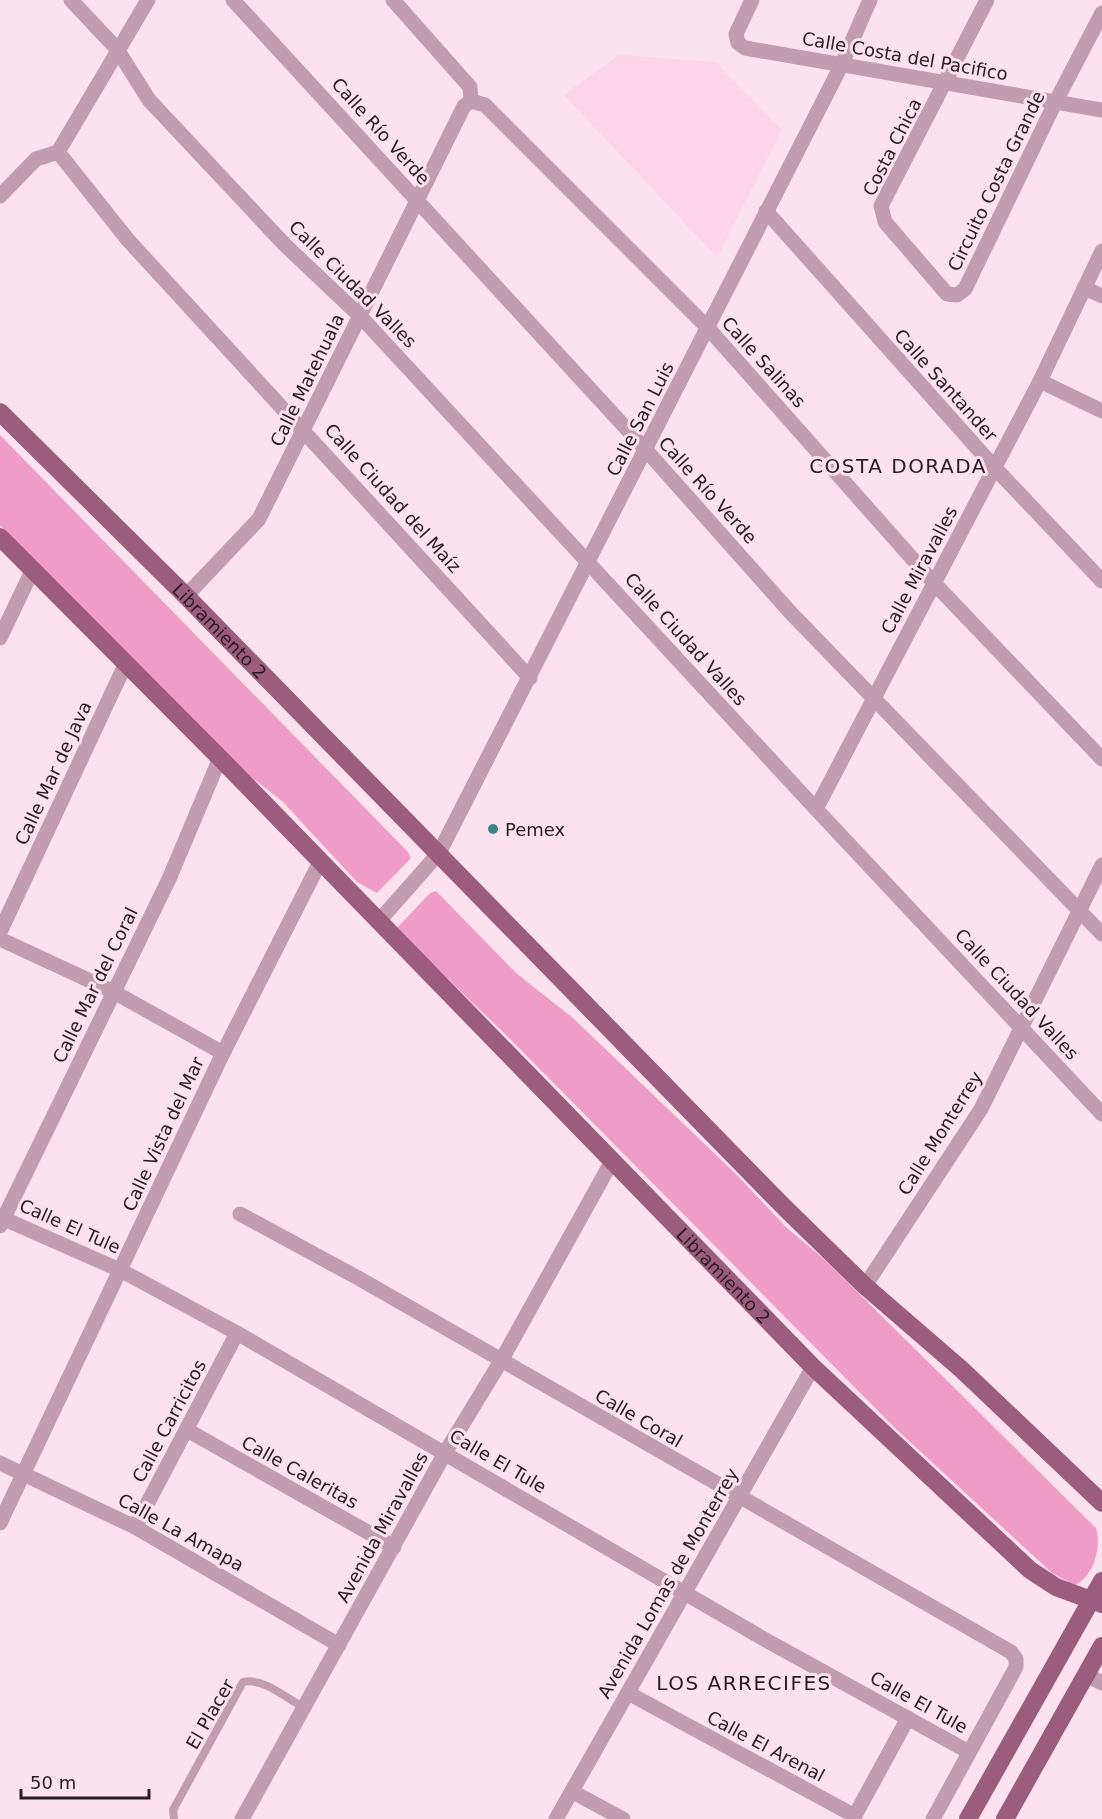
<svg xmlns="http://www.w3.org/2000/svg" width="1102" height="1819" viewBox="0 0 1102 1819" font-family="'DejaVu Sans',sans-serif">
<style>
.built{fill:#fed4e8}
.green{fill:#ef9dc7}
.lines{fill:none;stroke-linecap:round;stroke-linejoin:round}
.lane{stroke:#c29daf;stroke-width:8}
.street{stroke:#c29daf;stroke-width:15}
.primary{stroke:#9c5c7e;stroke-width:18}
.poi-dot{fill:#3c8587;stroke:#fce1ee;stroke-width:2}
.labels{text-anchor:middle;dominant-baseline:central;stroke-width:6;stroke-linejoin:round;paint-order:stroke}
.street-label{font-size:18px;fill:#281c22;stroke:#fce1ee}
.poi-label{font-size:18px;fill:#281c22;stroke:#fce1ee;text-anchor:start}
.neighbourhood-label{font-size:20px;letter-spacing:1.5px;fill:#281c22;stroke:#fce1ee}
</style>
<rect width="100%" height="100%" fill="#fce1ee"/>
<polygon class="built" points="619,55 715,62 782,130 717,257 564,95"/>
<g class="green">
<polygon points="0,435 407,851 411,858 377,893 357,882 282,801 238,767 0,525"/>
<path d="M436 891 516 973 573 1018 737 1175 785 1226 827 1262 1096 1528C1102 1546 1094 1577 1075 1585L1052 1573 896 1429 504 1033 396 929 430 893Z"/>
</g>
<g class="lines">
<path class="lane" d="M174 1819 173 1810 243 1682C262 1677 286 1698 303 1707"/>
<g class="street">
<polyline points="71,0 117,49 149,100 284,244 360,316 816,809 1102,1114"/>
<polyline points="233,0 646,450 790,612 1102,934"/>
<polyline points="393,0 470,87 471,101"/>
<polyline points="752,0 736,34 738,43 745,48 1102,110"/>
<polyline points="987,0 881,206 885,222 947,294 957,295 965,289 1055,103 1102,13"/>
<polyline points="471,101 485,105 708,328 933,582 1102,759"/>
<polyline points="58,152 128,240 530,678"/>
<polyline points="0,196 36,159 58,152 148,0"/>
<polyline points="766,211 995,468 1102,581"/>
<polyline points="1084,288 1102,296"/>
<polyline points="1040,381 1102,411"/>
<polyline points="186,596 259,519 464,106 471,101"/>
<polyline points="0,638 33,569"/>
<polyline points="816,809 1040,381 1102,251"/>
<polyline points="378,922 439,853 842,64 870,0"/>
<polyline points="0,932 126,663"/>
<polyline points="0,939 112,991 223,1053"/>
<polyline points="240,1214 360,1279 1011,1652 1016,1659 1016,1667 933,1819"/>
<polyline points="0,1217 120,1270 237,1333 764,1639 969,1752"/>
<polyline points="0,1226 169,879 220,758"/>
<polyline points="865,1286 981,1109 1102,865"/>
<polyline points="187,1430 394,1547"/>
<polyline points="0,1463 135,1527 339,1645"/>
<polyline points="0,1523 223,1053 320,862"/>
<polyline points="135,1527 237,1333"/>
<polyline points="1086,1675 1102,1683"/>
<polyline points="628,1693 855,1816"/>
<polyline points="573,1792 623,1819"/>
<polyline points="242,1819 445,1453 501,1361 612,1161"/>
<polyline points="556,1819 813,1367"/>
<polyline points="853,1819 908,1718"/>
</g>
<g class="primary">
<path id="s1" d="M0 412 186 596 784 1207 865 1286 961 1369 1102 1503"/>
<path id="s2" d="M0 537 220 758 813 1367 1030 1570 1056 1587 1102 1604"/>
<polyline points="968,1819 1102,1581"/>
<polyline points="1005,1819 1102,1646"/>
</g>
</g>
<circle class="poi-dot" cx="493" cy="829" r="6"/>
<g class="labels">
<g class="street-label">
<text transform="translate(905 56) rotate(10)">Calle Costa del Pacifico</text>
<text transform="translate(381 131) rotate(48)">Calle Río Verde</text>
<text transform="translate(892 147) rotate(-63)">Costa Chica</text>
<text transform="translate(996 181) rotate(-64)">Circuito Costa Grande</text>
<text transform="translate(353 284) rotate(45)">Calle Ciudad Valles</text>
<text transform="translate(764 362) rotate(48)">Calle Salinas</text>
<text transform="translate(307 380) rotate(-64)">Calle Matehuala</text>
<text transform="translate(946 385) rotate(48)">Calle Santander</text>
<text transform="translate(640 419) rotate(-63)">Calle San Luis</text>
<text transform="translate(708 490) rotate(48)">Calle Río Verde</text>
<text transform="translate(393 498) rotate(48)">Calle Ciudad del Maíz</text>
<text transform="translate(919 570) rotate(-62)">Calle Miravalles</text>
<text stroke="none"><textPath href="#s1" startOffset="310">Libramiento 2</textPath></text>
<text transform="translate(686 639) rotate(48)">Calle Ciudad Valles</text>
<text transform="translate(53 773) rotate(-65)">Calle Mar de Java</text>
<text transform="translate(95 985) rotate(-64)">Calle Mar del Coral</text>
<text transform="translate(1017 994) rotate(47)">Calle Ciudad Valles</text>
<text transform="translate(940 1133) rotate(-58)">Calle Monterrey</text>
<text transform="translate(163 1134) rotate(-65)">Calle Vista del Mar</text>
<text transform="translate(70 1226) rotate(24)">Calle El Tule</text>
<text stroke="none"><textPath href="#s2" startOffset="1034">Libramiento 2</textPath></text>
<text transform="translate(639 1418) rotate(30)">Calle Coral</text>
<text transform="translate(169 1421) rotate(-62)">Calle Carricitos</text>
<text transform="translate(498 1461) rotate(30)">Calle El Tule</text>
<text transform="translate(300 1472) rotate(29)">Calle Caleritas</text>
<text transform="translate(382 1527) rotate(-61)">Avenida Miravalles</text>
<text transform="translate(181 1532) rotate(29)">Calle La Amapa</text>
<text transform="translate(668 1583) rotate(-60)">Avenida Lomas de Monterrey</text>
<text transform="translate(919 1702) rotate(29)">Calle El Tule</text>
<text transform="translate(210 1714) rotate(-60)">El Placer</text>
<text transform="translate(766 1746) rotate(28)">Calle El Arenal</text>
</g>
<g class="poi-label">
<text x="505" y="829">Pemex</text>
</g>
<g class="neighbourhood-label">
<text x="898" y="466">COSTA DORADA</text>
<text x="744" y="1683">LOS ARRECIFES</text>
</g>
</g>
<path d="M21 1789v9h128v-9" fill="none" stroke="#281c22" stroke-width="3"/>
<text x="30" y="1789" font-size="18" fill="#281c22" stroke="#fce1ee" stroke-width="4.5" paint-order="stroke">50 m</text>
</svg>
